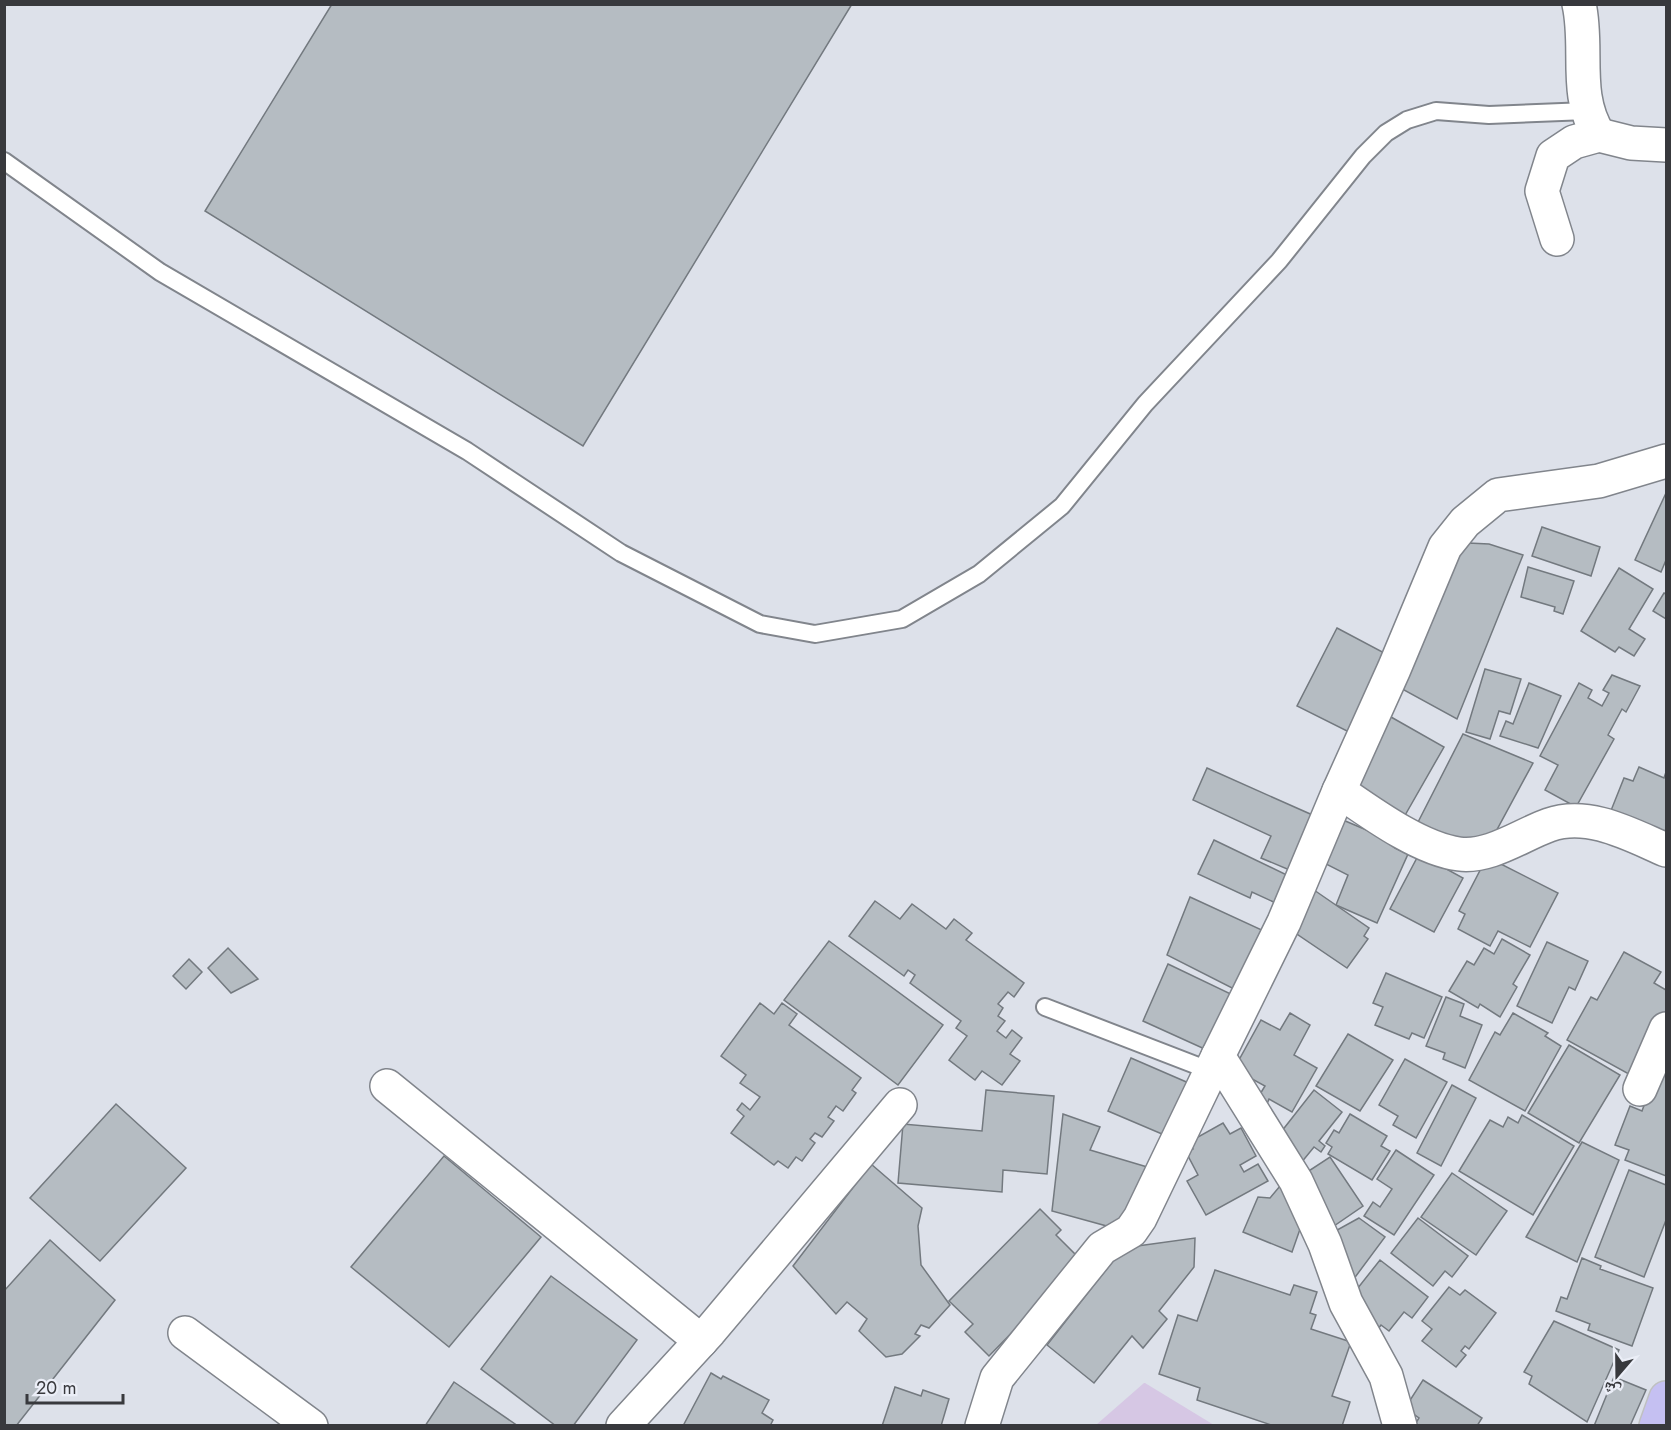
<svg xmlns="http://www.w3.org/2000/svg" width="1671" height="1430" viewBox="0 0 1671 1430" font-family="Jost,'Noto Naskh Arabic',sans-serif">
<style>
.green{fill:#d6c7e4}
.building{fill:#b5bcc2;stroke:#73797f;stroke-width:1.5}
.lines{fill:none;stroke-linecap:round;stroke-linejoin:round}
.lane-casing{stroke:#81858c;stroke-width:20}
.street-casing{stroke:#81858c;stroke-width:36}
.highway-casing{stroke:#bfc0c1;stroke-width:36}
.lane{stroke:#fff;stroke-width:16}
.street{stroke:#fff;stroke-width:33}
.highway{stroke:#c5c0f2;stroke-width:33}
</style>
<rect width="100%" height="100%" fill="#dde1ea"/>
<polygon class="green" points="1144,1383 1145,1383 1214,1425 1096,1425"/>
<g class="building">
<polygon points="332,4 852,4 583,446 205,211"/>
<polygon points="1666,493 1666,560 1661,572 1635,560"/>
<polygon points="1542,527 1600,547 1591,576 1532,556"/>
<polygon points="1468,543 1489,544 1523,555 1457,719 1393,684 1448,559"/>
<polygon points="1528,567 1574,581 1563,614 1554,611 1555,607 1521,597"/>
<polygon points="1619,568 1653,589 1629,629 1645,639 1634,656 1619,647 1615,652 1581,631"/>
<polygon points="1664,593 1666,594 1666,619 1653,611"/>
<polygon points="1337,628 1390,656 1351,733 1297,706"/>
<polygon points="1485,669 1521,679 1510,714 1499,711 1490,739 1466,732"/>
<polygon points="1612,675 1640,686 1626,712 1622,709 1608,735 1614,739 1576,807 1545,790 1558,765 1540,756 1579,683 1592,690 1588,698 1602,706 1609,693 1603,690"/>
<polygon points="1529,683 1561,696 1538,748 1500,736 1506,721 1513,724"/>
<polygon points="1391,717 1444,747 1404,817 1351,787"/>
<polygon points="1463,734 1533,763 1494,835 1458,844 1415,828"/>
<polygon points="1639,767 1664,778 1666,772 1666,838 1610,813 1624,778 1633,781"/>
<polygon points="1207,768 1317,817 1292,871 1261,858 1271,836 1193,800"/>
<polygon points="1343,820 1397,843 1395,848 1408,854 1377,923 1336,905 1348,875 1324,863"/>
<polygon points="1214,840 1291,877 1278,904 1252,892 1250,898 1198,874"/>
<polygon points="1419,854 1463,878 1434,932 1390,909"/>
<polygon points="1487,857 1558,893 1530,947 1498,931 1490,946 1458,929 1465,914 1459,911"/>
<polygon points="1314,890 1369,928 1364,936 1368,939 1347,968 1288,928"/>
<polygon points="1190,897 1264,931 1236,990 1167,955"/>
<polygon points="875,901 900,919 912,904 946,929 954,919 972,933 966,940 1024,983 1014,997 1008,992 998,1004 1003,1008 998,1016 1005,1021 997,1031 1006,1038 1012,1030 1022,1038 1010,1054 1020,1061 1002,1085 982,1071 975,1080 949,1060 967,1036 956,1028 961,1021 910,983 915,975 908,970 904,976 849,936"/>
<polygon points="1502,939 1530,955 1513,984 1517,987 1500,1017 1480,1004 1478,1008 1449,991 1467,961 1474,965 1484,948 1494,954"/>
<polygon points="829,941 943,1025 898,1085 784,1000"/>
<polygon points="1547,942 1588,961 1575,990 1569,987 1552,1023 1517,1006"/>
<polygon points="228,948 258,979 231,993 208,968"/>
<polygon points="1624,952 1661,972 1654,983 1666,990 1666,1013 1636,1078 1567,1040 1591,997 1597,1000"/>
<polygon points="189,959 202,972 186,989 173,976"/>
<polygon points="1168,964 1235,996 1209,1051 1143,1021"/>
<polygon points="1386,973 1442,997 1424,1038 1412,1033 1409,1039 1375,1025 1383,1007 1373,1003"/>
<polygon points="1446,997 1464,1004 1460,1016 1482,1025 1465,1068 1443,1059 1445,1053 1426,1046"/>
<polygon points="760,1003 774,1014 782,1003 797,1014 789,1025 861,1078 852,1090 856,1093 843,1111 836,1106 828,1117 834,1121 822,1137 815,1133 810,1139 815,1143 802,1161 796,1157 788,1168 778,1161 774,1165 731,1133 744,1116 737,1110 742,1103 750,1110 760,1097 740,1083 746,1075 721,1056"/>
<polygon points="1290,1013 1310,1025 1294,1055 1317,1068 1292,1112 1269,1099 1267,1104 1257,1099 1265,1086 1234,1069 1261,1020 1280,1030"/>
<polygon points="1513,1013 1548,1033 1545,1036 1561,1046 1525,1111 1469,1080 1495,1032 1500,1035"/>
<polygon points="1348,1034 1393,1060 1360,1111 1316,1086"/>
<polygon points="1569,1045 1620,1075 1579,1143 1528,1113"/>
<polygon points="1131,1058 1191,1084 1169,1137 1108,1111"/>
<polygon points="1405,1059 1447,1082 1416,1138 1393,1125 1398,1116 1379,1105"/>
<polygon points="1656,1073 1664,1076 1666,1074 1666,1176 1625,1160 1629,1150 1615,1145 1630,1106 1642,1111"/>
<polygon points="1452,1085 1476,1098 1441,1166 1417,1153"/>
<polygon points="986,1090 1054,1096 1047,1174 1003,1170 1002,1192 898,1183 903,1124 982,1131"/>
<polygon points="1314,1090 1342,1112 1319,1141 1325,1146 1321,1152 1314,1147 1301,1163 1274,1141"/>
<polygon points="116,1104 186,1168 100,1261 30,1198"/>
<polygon points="1063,1114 1100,1127 1090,1150 1154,1169 1125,1231 1052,1211"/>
<polygon points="1350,1114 1387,1136 1381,1146 1390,1151 1372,1180 1328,1154 1332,1147 1326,1143 1334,1130 1339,1133"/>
<polygon points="1522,1115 1574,1146 1533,1215 1459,1171 1490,1120 1503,1127 1508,1117 1518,1123"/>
<polygon points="1223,1123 1230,1134 1241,1128 1256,1156 1240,1165 1244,1172 1258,1164 1268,1181 1206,1215 1187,1181 1198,1175 1186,1152 1193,1149 1189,1142"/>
<polygon points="1582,1142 1619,1160 1577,1262 1526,1237"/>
<polygon points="1396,1150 1434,1175 1394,1235 1364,1216 1373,1202 1380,1207 1392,1189 1377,1179"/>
<polygon points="444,1156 541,1237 449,1347 351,1267"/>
<polygon points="1330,1157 1363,1206 1331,1228 1298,1178"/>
<polygon points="871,1164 922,1208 918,1226 921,1265 950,1305 929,1328 921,1325 915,1334 920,1336 902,1354 886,1357 859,1331 867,1319 847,1302 836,1314 793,1266"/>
<polygon points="1629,1170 1666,1185 1666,1220 1644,1277 1595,1257"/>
<polygon points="1452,1173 1507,1211 1476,1255 1421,1217"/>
<polygon points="1280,1186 1306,1212 1292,1252 1243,1232 1258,1197 1270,1198"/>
<polygon points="1040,1209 1061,1230 1056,1235 1082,1261 989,1356 965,1332 973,1324 949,1301"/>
<polygon points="1359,1218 1385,1237 1350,1284 1328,1235"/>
<polygon points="1418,1218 1468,1256 1452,1277 1445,1271 1433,1286 1391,1253"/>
<polygon points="1195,1238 1194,1267 1159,1311 1167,1319 1143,1348 1132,1336 1094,1383 1047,1345 1123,1248"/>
<polygon points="50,1240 115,1300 16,1426 4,1426 4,1291"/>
<polygon points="1582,1258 1601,1266 1600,1269 1653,1288 1632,1346 1588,1330 1590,1324 1556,1311 1561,1297 1567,1299"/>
<polygon points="1380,1260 1428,1297 1412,1318 1404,1312 1389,1331 1381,1325 1378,1329 1350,1298"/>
<polygon points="1215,1270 1290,1295 1294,1285 1317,1292 1310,1313 1316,1315 1311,1329 1351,1342 1332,1396 1350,1402 1342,1426 1274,1426 1197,1400 1200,1388 1159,1374 1178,1315 1197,1321"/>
<polygon points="551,1276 637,1340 573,1426 556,1426 481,1369"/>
<polygon points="1449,1287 1460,1295 1465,1290 1496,1313 1469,1349 1465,1346 1461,1351 1466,1355 1456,1367 1422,1341 1432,1329 1422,1321"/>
<polygon points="1554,1321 1619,1350 1587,1422 1529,1384 1532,1376 1524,1372"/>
<polygon points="711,1373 721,1379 723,1376 769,1400 762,1413 773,1420 770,1426 683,1426"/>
<polygon points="1614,1377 1646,1390 1630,1426 1594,1426"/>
<polygon points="1423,1380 1482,1418 1477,1426 1414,1426 1419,1418 1405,1408"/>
<polygon points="454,1382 518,1426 425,1426"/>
<polygon points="895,1387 921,1396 923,1390 949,1399 941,1426 882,1426"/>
</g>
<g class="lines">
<g class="lane-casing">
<g id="lane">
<polyline points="4,161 160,272 467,451 621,553 760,624 815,634 902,619 979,574 1062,506 1145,404 1279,261 1363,156 1386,133 1407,120 1436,111 1489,115 1587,111"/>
<polyline points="1045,1007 1211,1071"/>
</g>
</g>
<g class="street-casing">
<g id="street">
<path d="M1579 4C1589 48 1573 95 1599 135L1631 143 1666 145"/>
<polyline points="1557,239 1542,191 1553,156 1574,142 1599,135"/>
<path d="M1666 461 1599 481 1498 495 1465 522 1445 547 1394 669 1339 791C1371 813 1420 849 1459 854 1490 858 1521 835 1549 825 1589 811 1631 835 1666 850"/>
<polyline points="1339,791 1284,922 1218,1056 1296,1181 1325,1244 1346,1303 1386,1376 1400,1426"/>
<polyline points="387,1086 701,1341"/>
<polyline points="1640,1089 1666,1029"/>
<polyline points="185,1333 311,1426"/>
<polyline points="623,1426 710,1331 900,1105"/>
<polyline points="982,1426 997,1378 1102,1248 1131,1231 1140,1218 1218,1056"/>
</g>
</g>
<g class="highway-casing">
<polyline id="highway" points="1656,1426 1666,1398"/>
</g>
<use href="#lane" class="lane"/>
<use href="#street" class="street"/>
<use href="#highway" class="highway"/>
</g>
<rect width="1671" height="1430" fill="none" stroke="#38393d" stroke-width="12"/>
<g transform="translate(1617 1376) rotate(200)" stroke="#ebeef7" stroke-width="4.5" paint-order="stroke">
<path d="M0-4.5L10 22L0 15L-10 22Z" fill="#38393d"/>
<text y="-9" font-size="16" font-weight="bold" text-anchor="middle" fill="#38393d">ش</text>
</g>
<path d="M27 1394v9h96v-9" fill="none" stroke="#38393d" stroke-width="3"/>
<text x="36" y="1394" font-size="18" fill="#38393d" stroke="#ebeef7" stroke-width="4.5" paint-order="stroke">20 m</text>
</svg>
